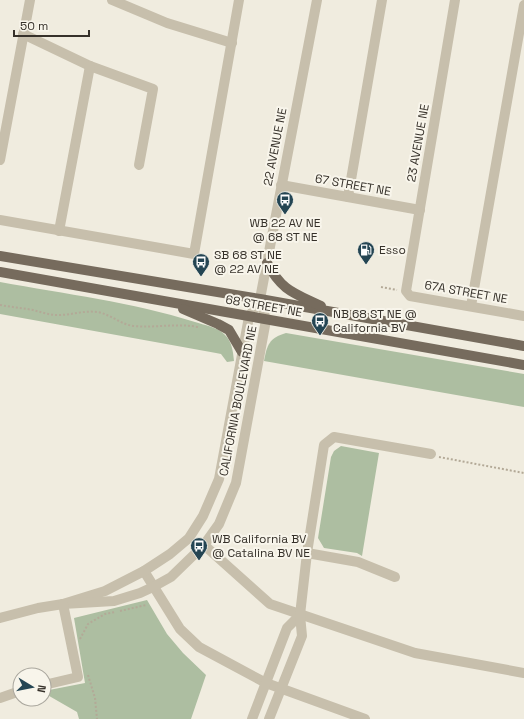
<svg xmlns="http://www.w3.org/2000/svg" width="524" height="719" viewBox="0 0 524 719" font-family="'Space Grotesk',sans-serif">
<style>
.green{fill:#adbea1}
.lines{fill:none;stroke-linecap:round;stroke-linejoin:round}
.path{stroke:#b3a997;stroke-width:2;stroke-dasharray:2 2;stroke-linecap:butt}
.minor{stroke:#c7bfac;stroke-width:10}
.major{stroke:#766b5d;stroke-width:10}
.labels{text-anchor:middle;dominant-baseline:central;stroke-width:4;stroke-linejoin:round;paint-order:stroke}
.street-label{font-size:12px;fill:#36312a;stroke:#f8f5eb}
.poi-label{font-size:12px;fill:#36312a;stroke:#f8f5eb;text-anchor:start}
</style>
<rect width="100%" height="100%" fill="#f0ecdf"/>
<g class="green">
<path d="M0 282C65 294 132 302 195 322 204 325 217 327 224 334 232 341 233 351 234 361L227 362 221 354 216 353 0 314Z"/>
<path d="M286 333 524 374V407L264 361C267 345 269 338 286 333Z"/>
<polygon points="341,446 379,453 362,556 357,553 324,548 318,538 331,457 334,451"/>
<polygon points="147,600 167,634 183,653 206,675 191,719 79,719 77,712 44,693 44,691 85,683 74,618"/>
</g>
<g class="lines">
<g class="path">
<polyline points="381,287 397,290"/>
<path d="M0 305C11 307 22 308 33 310 40 312 47 314 54 315 69 316 83 310 97 312 111 314 121 325 134 326 157 328 176 323 198 327"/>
<polyline points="439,457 524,473"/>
<polyline points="120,611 146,605"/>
<polyline points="80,639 88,624 105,614 115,612"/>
<polyline points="88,675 95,698 97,719"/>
</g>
<g class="minor">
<polyline points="112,0 167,23 232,43"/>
<polyline points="455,0 406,291 410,296 524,316"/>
<polyline points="23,34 90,66 153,89 139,165"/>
<polyline points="0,160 30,0"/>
<polyline points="281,185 420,210"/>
<polyline points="348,197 382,0"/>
<polyline points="0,220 194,254 239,0"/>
<polyline points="59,231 90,66"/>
<polyline points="471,306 524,5"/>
<polyline points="204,545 270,604 415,653 524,673"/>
<polyline points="307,553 358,562 395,577"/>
<polyline points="144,571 180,629 199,647 266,683 365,719"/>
<polyline points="63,604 105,591 144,571 170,554 189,538 203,516 219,479 249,317 260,299 317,0"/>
<polyline points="0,618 38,608 63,604 114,601 140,593 153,587 171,577 204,545 219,524 236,483 266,320 260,299"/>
<polyline points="44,685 78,677 63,604"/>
<polyline points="0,698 20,691"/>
<polyline points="252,719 287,628 300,615"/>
<polyline points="269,719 302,636 300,615 307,553 324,445 334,437 431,454"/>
</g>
<g class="major">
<polyline points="0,256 260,299 524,346"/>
<path d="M267 263C282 291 294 293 321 306"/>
<polyline points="0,272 524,365"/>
<polyline points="183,309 218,324 229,330 242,352"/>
</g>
</g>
<defs>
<g id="bus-pin" transform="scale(0.9)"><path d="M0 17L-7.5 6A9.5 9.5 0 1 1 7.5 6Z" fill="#244553" stroke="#f8f5eb"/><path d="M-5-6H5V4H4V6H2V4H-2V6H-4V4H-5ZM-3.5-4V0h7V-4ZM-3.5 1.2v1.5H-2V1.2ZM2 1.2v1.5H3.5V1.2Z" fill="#fff"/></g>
<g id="fuel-pin" transform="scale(0.9)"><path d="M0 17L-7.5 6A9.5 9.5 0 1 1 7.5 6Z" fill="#244553" stroke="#f8f5eb"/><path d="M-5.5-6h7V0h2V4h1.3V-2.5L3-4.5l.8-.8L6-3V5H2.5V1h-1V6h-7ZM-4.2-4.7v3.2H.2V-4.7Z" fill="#fff"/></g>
</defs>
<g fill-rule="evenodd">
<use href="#bus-pin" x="285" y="200"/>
<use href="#fuel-pin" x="366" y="250"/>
<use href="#bus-pin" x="201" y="262"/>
<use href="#bus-pin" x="320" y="321"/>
<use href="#bus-pin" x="199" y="546"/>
</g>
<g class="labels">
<g class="street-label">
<text transform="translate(418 143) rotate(-80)">23 AVENUE NE</text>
<text transform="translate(275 147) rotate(-79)">22 AVENUE NE</text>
<text transform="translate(353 185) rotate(10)">67 STREET NE</text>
<text transform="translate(466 292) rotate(10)">67A STREET NE</text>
<text transform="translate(264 306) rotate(10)">68 STREET NE</text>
<text transform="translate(238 401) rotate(-79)">CALIFORNIA BOULEVARD NE</text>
</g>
<g class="poi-label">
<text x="285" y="223" text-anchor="middle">WB 22 AV NE<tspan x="285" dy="14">@ 68 ST NE</tspan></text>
<text x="379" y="250">Esso</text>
<text x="214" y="255">SB 68 ST NE<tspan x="214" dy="14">@ 22 AV NE</tspan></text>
<text x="333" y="314">NB 68 ST NE @<tspan x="333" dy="14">California BV</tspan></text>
<text x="212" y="539">WB California BV<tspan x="212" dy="14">@ Catalina BV NE</tspan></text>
</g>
</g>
<g transform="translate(32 687) rotate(100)"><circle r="19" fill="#f8f5eb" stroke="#aaa79e"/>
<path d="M0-3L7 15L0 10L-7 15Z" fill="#244553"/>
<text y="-6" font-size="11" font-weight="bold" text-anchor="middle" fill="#36312a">N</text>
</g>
<path d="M14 30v6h75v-6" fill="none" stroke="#36312a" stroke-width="2"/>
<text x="20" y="30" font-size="12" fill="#36312a" stroke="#f8f5eb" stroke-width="3" paint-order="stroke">50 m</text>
</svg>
